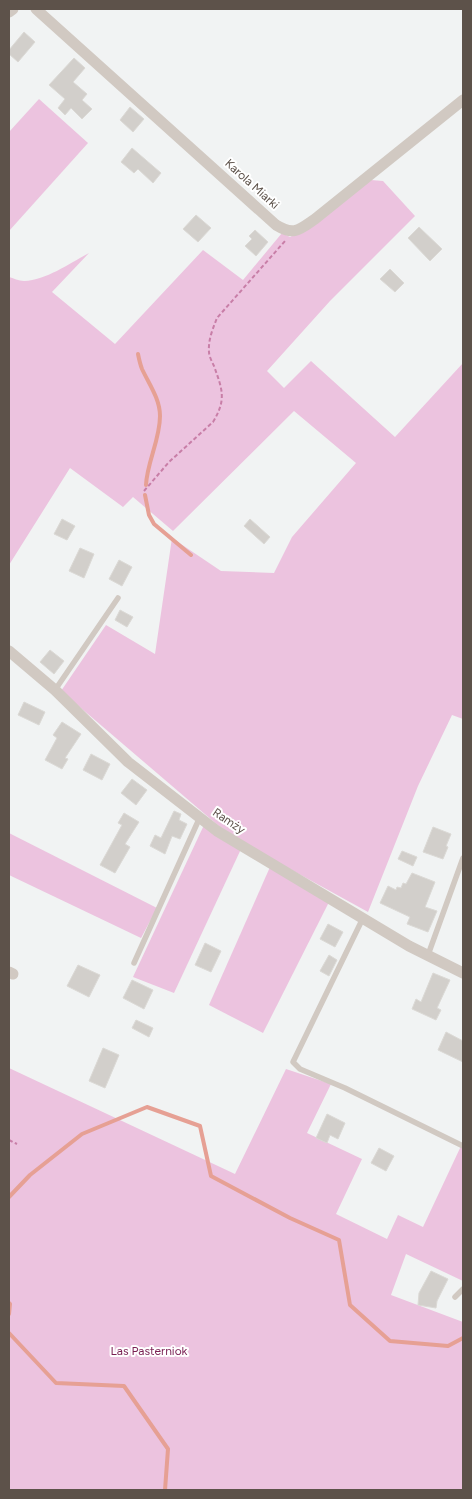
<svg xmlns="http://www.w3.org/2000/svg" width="472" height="1499" viewBox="0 0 472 1499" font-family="Figtree,sans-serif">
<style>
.green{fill:#ecc3df}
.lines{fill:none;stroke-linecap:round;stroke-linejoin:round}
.stream{stroke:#e6a094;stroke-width:4}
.building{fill:#d2cfcb;stroke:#dbd9d5}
.path{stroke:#c87ea7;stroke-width:2;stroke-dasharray:4 2.5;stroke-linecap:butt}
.lane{stroke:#d1c9c2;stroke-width:5.5}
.street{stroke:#d1c9c2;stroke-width:11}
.labels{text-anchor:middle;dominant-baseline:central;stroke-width:4;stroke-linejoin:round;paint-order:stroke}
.street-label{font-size:12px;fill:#5d524a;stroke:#fff}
.park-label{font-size:12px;fill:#791f52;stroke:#fff}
</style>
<rect width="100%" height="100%" fill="#f1f3f3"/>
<g class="green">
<polygon points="39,99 88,143 9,231 9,132"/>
<path d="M371 180 383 181 415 216 330 301 267 371 284 388 311 361 395 437 463 363V719L452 715 418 786 368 912 279 863 220 827 61 691 106 625 155 654 172 538 221 571 274 573 292 537 356 463 294 411 173 531 133 497 123 507 70 468 9 565V277C13 278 19 281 24 281 47 280 70 263 89 253L52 292 115 344 203 250 243 280 282 233 290 237 317 221Z"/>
<polygon points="204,825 241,849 174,993 133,977"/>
<polygon points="9,833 157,908 141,938 9,875"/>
<polygon points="270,867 329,902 263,1033 209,1005"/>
<polygon points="9,1068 235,1174 286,1069 331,1084 307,1133 362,1159 336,1214 387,1239 398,1215 423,1227 461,1146 463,1147 463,1281 406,1254 391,1295 463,1322 463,1490 9,1490"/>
</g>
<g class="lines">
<g class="stream">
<path d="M138 354C139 359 140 364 142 369 149 384 160 399 160 416 160 440 147 462 146 485"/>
<polyline points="145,495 149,515 154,524 191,555"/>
<polyline points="9,1197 30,1175 82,1134 147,1107 200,1126 211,1176 290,1218 339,1240 350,1305 390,1341 448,1346 463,1338"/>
<polyline points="9,1303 10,1304 9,1314"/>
<polyline points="9,1333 56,1383 124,1386 168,1449 165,1490"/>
</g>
</g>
<g class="building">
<polygon points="24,32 35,42 18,62 9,54 9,50"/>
<polygon points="74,58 85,68 73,82 87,94 82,100 92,109 82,119 71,108 65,115 58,108 65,99 49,85"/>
<polygon points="130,107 144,119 133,132 120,120"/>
<polygon points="132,148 161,173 153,183 138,169 134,173 121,162"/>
<polygon points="196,215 211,228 198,242 183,229"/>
<polygon points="419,227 442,249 430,261 408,238"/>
<polygon points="255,230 268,242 256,256 245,246 252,239 249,236"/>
<polygon points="390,269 404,283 395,292 380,279"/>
<polygon points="62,519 75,526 67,540 54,534"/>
<polygon points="250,519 270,537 264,544 244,526"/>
<polygon points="80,548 94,554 84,578 69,571"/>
<polygon points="119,560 132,567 122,586 109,579"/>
<polygon points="120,610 133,617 127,627 115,620"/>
<polygon points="50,650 64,661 54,674 40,662"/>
<polygon points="24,702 45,712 39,725 18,715"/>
<polygon points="62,722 81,734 65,758 68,759 62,769 45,760 57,738 53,735"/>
<polygon points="91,754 110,764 102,780 83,770"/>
<polygon points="132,779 147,790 136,805 121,793"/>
<polygon points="174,811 181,814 179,820 187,824 180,839 172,836 165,854 150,846 155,835 161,838"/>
<polygon points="124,813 139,822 125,844 130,847 115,873 100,865 122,825 118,823"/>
<polygon points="433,827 451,834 446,846 448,847 443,859 423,852"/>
<polygon points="402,851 417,857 413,866 398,859"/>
<polygon points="412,873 435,882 425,907 437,911 428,932 407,924 410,917 380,903 388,886 396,890 397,887 401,888 403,883 406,884"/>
<polygon points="328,924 343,932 335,947 320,939"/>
<polygon points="205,943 221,951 211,972 195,965"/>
<polygon points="329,955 337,960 329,976 320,971"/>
<polygon points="78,965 100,975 89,997 67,986"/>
<polygon points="433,973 450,980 437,1008 441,1010 436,1020 412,1009 416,999 421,1002"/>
<polygon points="132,980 153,990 144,1009 123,998"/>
<polygon points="136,1020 153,1028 149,1037 132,1028"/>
<polygon points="446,1032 463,1041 463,1062 438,1050"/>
<polygon points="103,1048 119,1055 105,1088 89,1081"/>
<polygon points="327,1114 345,1123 338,1139 330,1135 327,1143 316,1138"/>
<polygon points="379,1148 394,1156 386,1171 371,1163"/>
<polygon points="431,1271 448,1279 437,1301 436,1308 418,1305 419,1293"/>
</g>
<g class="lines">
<g class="path">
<path d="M144 491 169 462 213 422C227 399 222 389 214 366 212 362 209 356 209 352 208 340 213 328 217 318L285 241"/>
<polyline points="9,1140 17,1144"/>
</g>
<g class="lane">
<polyline points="55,690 118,598"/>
<polyline points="363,918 293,1062 300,1069 345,1088 463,1146"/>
<polyline points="428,955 463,858"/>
<polyline points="134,963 200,817"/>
<polyline points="455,1297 463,1289"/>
</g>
<g class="street">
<path d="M36 9 276 225C294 236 299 230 315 219L463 100"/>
<polyline points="9,12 13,9"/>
<polyline points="9,651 55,690 128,762 217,831 409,946 463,973"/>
<polyline points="9,972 13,974"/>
</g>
</g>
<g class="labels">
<g class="street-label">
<text transform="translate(252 184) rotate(42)">Karola Miarki</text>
<text transform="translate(229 821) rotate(34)">Ramży</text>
</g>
<g class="park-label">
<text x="149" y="1351">Las Pasterniok</text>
</g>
</g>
<rect width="472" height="1499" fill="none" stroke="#5d524a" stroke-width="20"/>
</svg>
